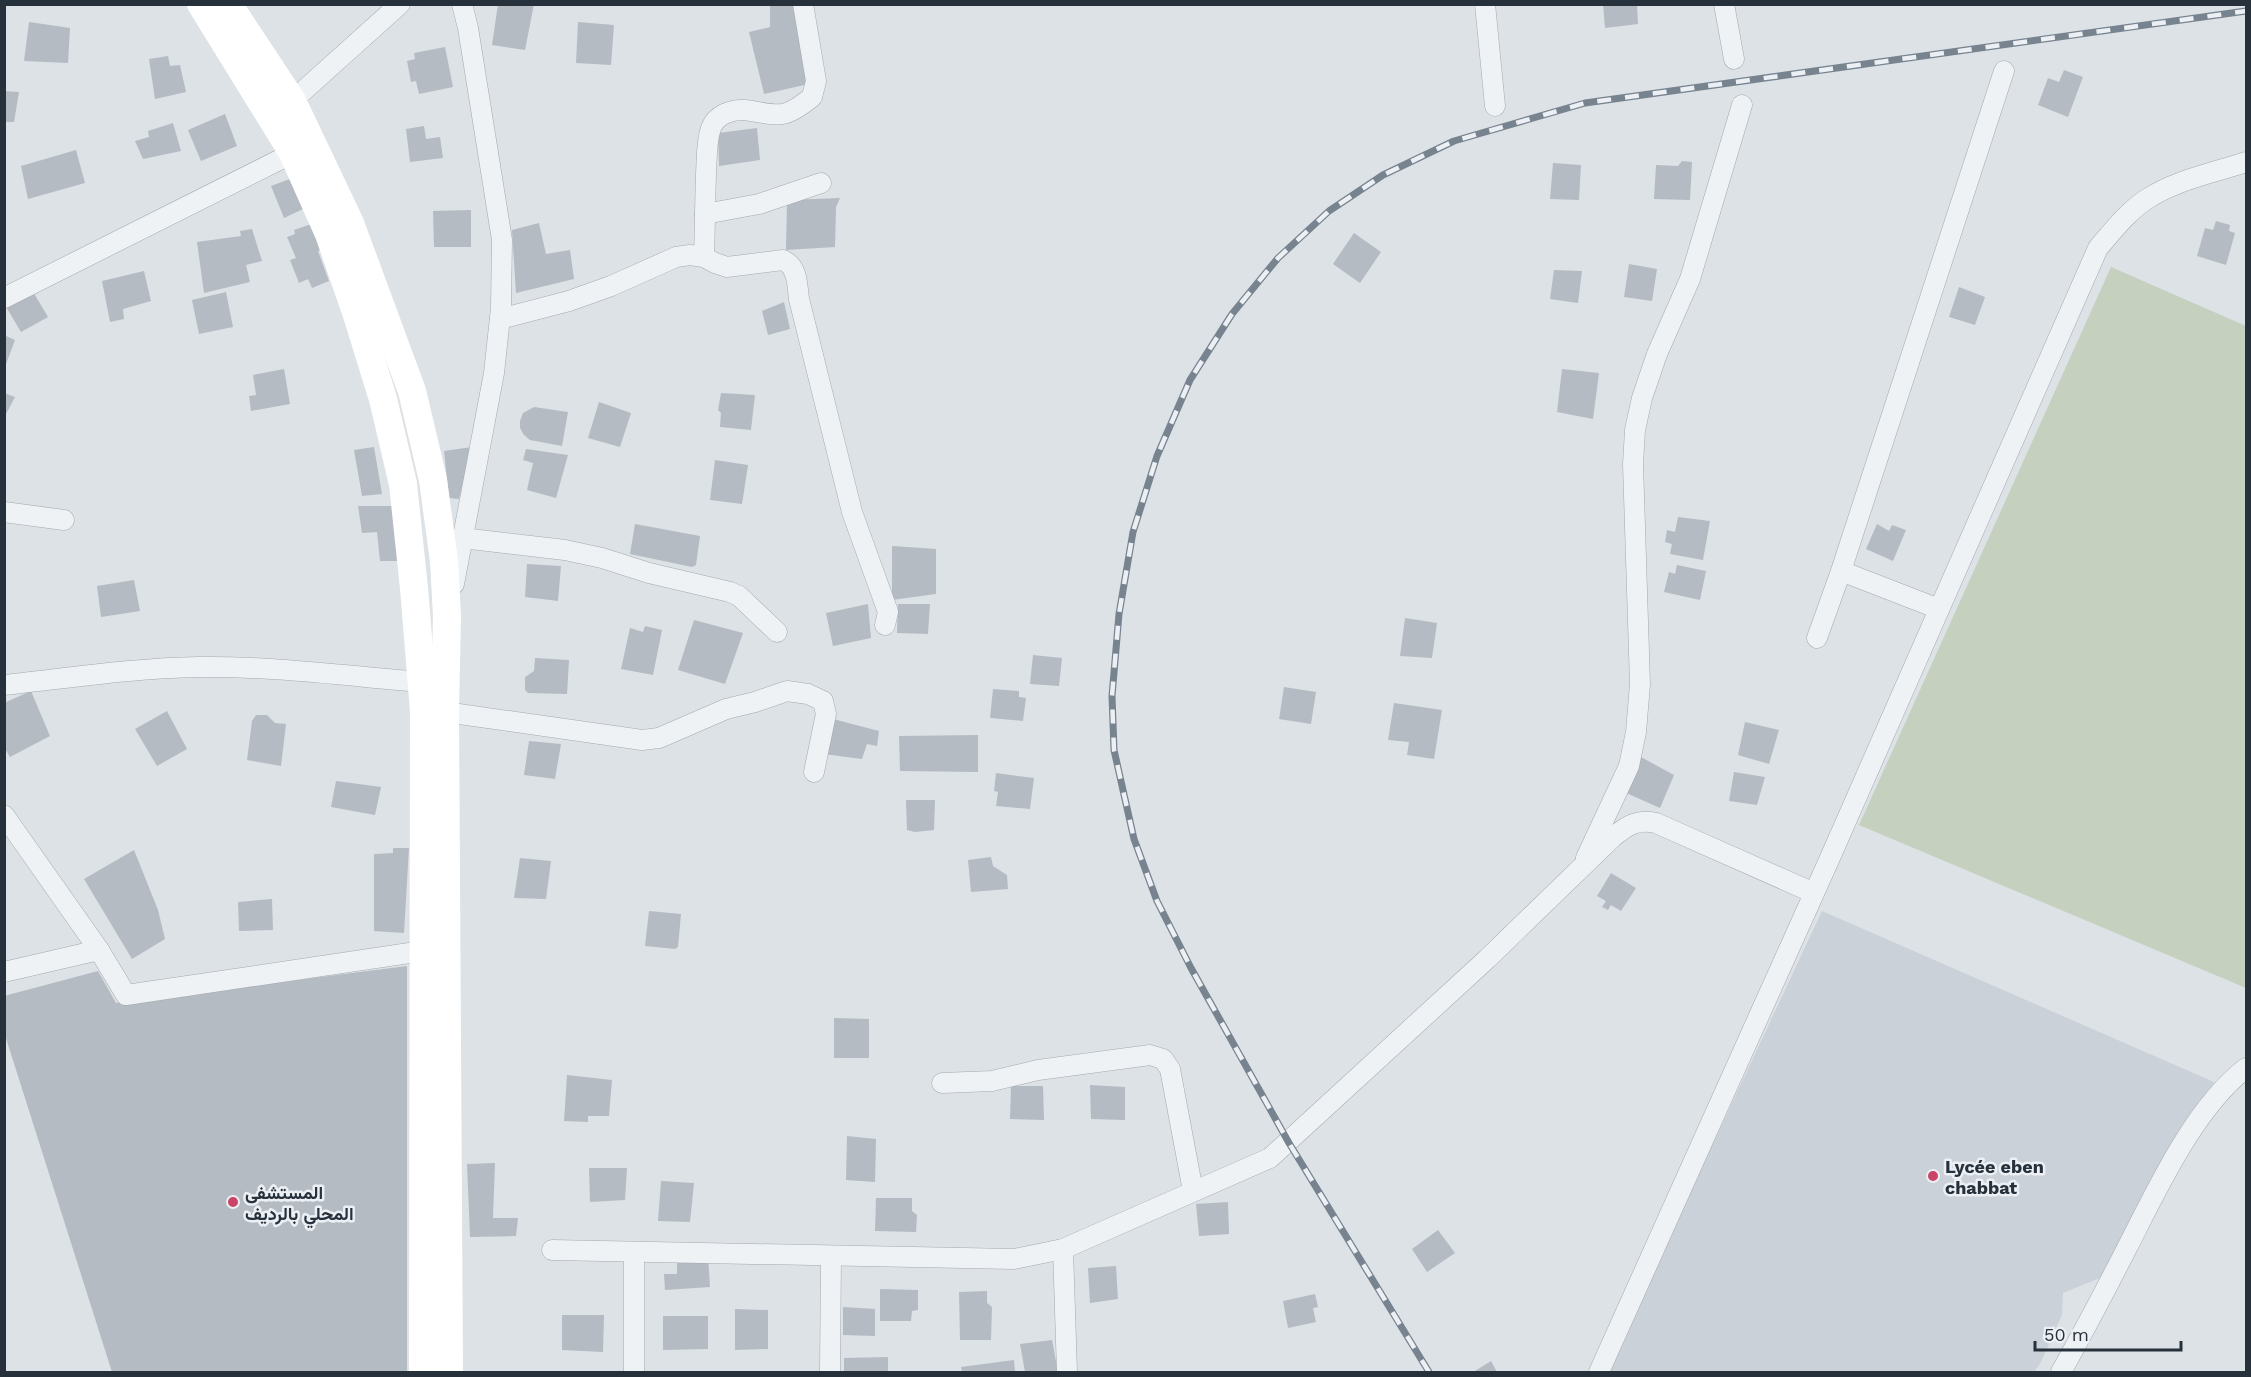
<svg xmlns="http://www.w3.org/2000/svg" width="2251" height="1377" viewBox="0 0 2251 1377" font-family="'Work Sans',Vazirmatn,sans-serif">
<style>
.built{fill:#cbd1d8}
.green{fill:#c5d0be}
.building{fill:#b4bbc3}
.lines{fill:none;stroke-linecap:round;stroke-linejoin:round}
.street-casing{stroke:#a3a9b0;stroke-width:21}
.street{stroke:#eff2f5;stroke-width:20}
.secondary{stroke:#fff;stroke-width:28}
.rail-casing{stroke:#77838f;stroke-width:7}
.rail{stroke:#ecf0f4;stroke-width:4.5;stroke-dasharray:14;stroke-linecap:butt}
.poi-dot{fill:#c94467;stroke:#ecf0f4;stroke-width:2}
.labels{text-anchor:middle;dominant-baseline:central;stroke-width:5;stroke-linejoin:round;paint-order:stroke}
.poi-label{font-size:18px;font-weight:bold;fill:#27313c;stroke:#ecf0f4;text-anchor:start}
</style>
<rect width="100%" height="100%" fill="#dde2e6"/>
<polygon class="built" points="1822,911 2214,1082 2122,1269 2063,1293 2062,1315 2040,1364 2034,1372 1606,1372"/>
<polygon class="green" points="2111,267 2246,326 2246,988 1859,825"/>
<g class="building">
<polygon points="498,4 534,4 525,50 492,45"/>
<polygon points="770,4 794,4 809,84 764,94 749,32 770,27"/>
<polygon points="1603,4 1637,4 1638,24 1605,28"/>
<polygon points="29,22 70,28 68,63 24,61"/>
<polygon points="578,22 614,25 611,65 576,63"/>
<polygon points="445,47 453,87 419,94 416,81 411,82 407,61 415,59 414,53"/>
<polygon points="168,56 170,66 180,65 186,92 155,99 149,59"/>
<polygon points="2064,70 2083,77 2068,117 2038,105 2048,78 2059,82"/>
<polygon points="4,91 19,92 14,122 4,122"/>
<polygon points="225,114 237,146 201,161 188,130"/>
<polygon points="173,123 181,151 143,159 135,141 149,137 148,131"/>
<polygon points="424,126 426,139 440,137 443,158 410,162 406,129"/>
<polygon points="757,128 760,160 719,166 718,133"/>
<polygon points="76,150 85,183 28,199 21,166"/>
<polygon points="1682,161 1692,162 1690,200 1654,199 1656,165 1678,166"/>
<polygon points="1553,163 1581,165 1579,200 1550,199"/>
<polygon points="290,179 303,209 284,218 271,186"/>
<polygon points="840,198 836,207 835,247 786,250 787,200"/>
<polygon points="471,210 471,247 434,247 433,211"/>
<polygon points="2216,221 2230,225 2229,231 2235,233 2226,265 2197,256 2205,228 2213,230"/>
<polygon points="317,222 326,247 318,251 329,281 312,288 308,279 299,283 290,260 296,258 287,237 295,234 294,230"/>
<polygon points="539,223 546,254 570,250 574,279 516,293 512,230"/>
<polygon points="252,229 262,261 246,265 250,282 204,293 197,242 241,236 240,231"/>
<polygon points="1354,233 1381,252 1360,283 1333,264"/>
<polygon points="1629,264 1657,269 1652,301 1624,297"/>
<polygon points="1554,270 1582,271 1578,303 1550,299"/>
<polygon points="144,271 151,301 123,309 124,319 110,322 102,281"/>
<polygon points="1959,287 1985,297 1975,325 1949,317"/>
<polygon points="32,290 48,317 21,332 5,305"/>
<polygon points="226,292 233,327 199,334 192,300"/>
<polygon points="784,302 790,329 768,335 762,311"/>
<polygon points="4,335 15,340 5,367 4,367"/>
<polygon points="284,369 290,404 251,411 249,396 256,395 253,375"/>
<polygon points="1562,369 1599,373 1593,419 1557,412"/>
<polygon points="4,393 15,397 4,418"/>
<polygon points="721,393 755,395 751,430 720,427 721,413 718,410"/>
<polygon points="599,402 631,413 620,447 588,438"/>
<polygon points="534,407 568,412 562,446 530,440 524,435 520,428 520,421 523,413"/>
<polygon points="374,447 382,494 362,496 354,450"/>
<polygon points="472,447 459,499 449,498 444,451"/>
<polygon points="526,449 568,455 556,498 527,490 533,463 523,460"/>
<polygon points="715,460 748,465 742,504 710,500"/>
<polygon points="358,506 393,506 400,561 380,561 377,532 362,533"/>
<polygon points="1678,517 1710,521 1703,560 1670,554 1672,544 1665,542 1667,530 1675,532"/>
<polygon points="635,524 700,536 696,565 692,567 630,554"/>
<polygon points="1877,524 1889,531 1892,525 1906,530 1893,561 1866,549"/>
<polygon points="892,546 936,549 936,594 892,600"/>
<polygon points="527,564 561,566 558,601 525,597"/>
<polygon points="1677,565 1706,571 1700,600 1664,592 1669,572 1675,574"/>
<polygon points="134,580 140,611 101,617 97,586"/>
<polygon points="868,604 871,638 833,646 826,613"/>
<polygon points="898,604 930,604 928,634 897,633"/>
<polygon points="1405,618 1437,623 1432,658 1400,656"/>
<polygon points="694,620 743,633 725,684 678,670"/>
<polygon points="645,626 662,630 653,675 621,669 630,628 643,632"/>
<polygon points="1033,655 1062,658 1059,686 1030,684"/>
<polygon points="535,658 569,660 567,694 528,693 525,690 525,677 534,671"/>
<polygon points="1284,687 1316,692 1311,724 1279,719"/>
<polygon points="993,689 1019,691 1019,697 1026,698 1023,721 990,718"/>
<polygon points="31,691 50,736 10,757 4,747 4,703"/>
<polygon points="1394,703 1442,710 1434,759 1407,755 1409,742 1388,740"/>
<polygon points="167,711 187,749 157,766 135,729"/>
<polygon points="256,715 267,715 275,723 286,724 281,766 247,760 252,721"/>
<polygon points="833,719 879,731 877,746 867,744 862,759 824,754"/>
<polygon points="1745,722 1779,730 1769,764 1738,755"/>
<polygon points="978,735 978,772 900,771 899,736"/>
<polygon points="529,741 561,744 555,779 524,775"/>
<polygon points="1639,756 1674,775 1660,808 1624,792"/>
<polygon points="1734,772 1765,777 1757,805 1729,801"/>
<polygon points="996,773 1034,778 1030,809 996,806 998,792 994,791"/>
<polygon points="336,781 381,787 375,815 331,807"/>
<polygon points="906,800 935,800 934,830 915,832 907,830"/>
<polygon points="393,848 409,848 404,933 374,931 374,854 393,853"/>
<polygon points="134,850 158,910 165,939 132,959 84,879"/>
<polygon points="991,857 993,866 1007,875 1008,889 971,892 968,860"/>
<polygon points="520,858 551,861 546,899 514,898"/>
<polygon points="1611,873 1636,888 1621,911 1611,905 1608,910 1602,907 1606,901 1597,896"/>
<polygon points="272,899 273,930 239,931 238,902"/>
<polygon points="649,911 681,914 678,947 675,949 645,946"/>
<polygon points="407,966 407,1372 112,1372 4,1032 4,996 98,971 116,1003"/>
<polygon points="834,1018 869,1019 869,1058 834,1058"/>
<polygon points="567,1075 612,1080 609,1116 588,1116 588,1122 564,1121"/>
<polygon points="1090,1085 1125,1087 1125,1120 1091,1119"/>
<polygon points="1011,1086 1043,1086 1044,1120 1010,1119"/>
<polygon points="847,1136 876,1139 875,1182 846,1180"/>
<polygon points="495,1163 493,1218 518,1218 516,1236 470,1237 467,1164"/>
<polygon points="589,1168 627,1168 625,1200 590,1202"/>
<polygon points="661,1181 694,1183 690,1222 658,1221"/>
<polygon points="876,1198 912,1198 912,1211 917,1215 916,1232 875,1231"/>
<polygon points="1228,1202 1229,1234 1199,1236 1196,1204"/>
<polygon points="1438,1230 1455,1253 1427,1272 1412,1249"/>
<polygon points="677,1255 708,1256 710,1287 665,1290 664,1274 677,1274"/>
<polygon points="1116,1266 1118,1299 1090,1303 1088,1268"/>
<polygon points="880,1289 918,1290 918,1310 912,1311 911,1321 880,1321"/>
<polygon points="987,1291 987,1303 992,1307 991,1340 960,1340 959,1292"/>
<polygon points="1315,1294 1318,1307 1313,1308 1316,1322 1288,1328 1283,1301"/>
<polygon points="843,1307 875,1309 875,1336 843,1335"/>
<polygon points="735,1309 768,1310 768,1349 735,1350"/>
<polygon points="562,1315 604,1315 603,1352 562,1350"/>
<polygon points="663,1316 708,1316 708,1349 663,1350"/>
<polygon points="1052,1340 1058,1372 1025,1372 1020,1344"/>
<polygon points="888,1357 888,1372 844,1372 844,1358"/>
<polygon points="1014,1360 1015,1372 962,1372 961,1367"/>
<polygon points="1491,1361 1497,1372 1476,1372 1475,1371"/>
</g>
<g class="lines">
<g class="street-casing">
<g id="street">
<polyline points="1485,4 1495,106"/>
<polyline points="1724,4 1734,59"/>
<polyline points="281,106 292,101 400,4"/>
<polyline points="705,214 759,204 821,183"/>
<path d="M704 257C705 229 705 202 706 174 707 159 706 142 711 128 716 115 731 109 745 110 780 115 782 121 812 97L816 81 803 4"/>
<polyline points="4,298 293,153"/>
<path d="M500 319 569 301 611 286 676 257 690 255 704 257 715 263 727 267 783 260C798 267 797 284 799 299L852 512 888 612 885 625"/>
<polyline points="4,512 64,520"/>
<polyline points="462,538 565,550 602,558 649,573 730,592 739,596 777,632"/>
<polyline points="1841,571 1939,609"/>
<polyline points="454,584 494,373 501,308 502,240 468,28 462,4"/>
<polyline points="1817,638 1841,571 2004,71"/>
<path d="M4 685C69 678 134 668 199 667 273 666 348 676 422 682"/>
<polyline points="445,712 642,740 659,738 726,709 755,702 787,691 808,694 823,701 826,714 814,772"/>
<polyline points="4,815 99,950 126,995 423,951 434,952"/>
<polyline points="1586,858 1629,766 1636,732 1640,684 1633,464 1635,430 1642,398 1657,354 1690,279 1742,105"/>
<polyline points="4,972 99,950"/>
<polyline points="942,1083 992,1081 1038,1070 1150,1055 1163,1059 1170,1069 1193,1191"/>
<polyline points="1063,1249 1067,1372"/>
<path d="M552 1250 1014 1259 1063 1249 1270 1158 1487 959 1613 837C1628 825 1637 819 1656 823L1814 893"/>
<polyline points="634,1372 634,1252"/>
<polyline points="830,1372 831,1256"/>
<path d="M1599 1372 1829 860 2098 248C2113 231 2127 212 2147 199 2176 180 2213 173 2246 162"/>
<path d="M2061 1372C2084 1331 2106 1289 2128 1246 2157 1189 2195 1107 2246 1068"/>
</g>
</g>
<use href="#street" class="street"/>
<g class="secondary">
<polyline points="201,4 293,153 329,234 358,318 383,399 403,484 414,588 424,711 423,1372"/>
<polyline points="228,4 292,101 350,223 412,391 433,480 444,561 447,616 445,712 449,1372"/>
</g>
<g class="rail-casing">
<polyline id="rail" points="1429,1372 1289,1143 1191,968 1157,901 1134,839 1114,750 1112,696 1119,614 1133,532 1157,456 1190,380 1232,314 1278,258 1329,211 1383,175 1454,141 1585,103 2246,11"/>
</g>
<use href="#rail" class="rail"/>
</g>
<g class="poi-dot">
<circle cx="1933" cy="1176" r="6"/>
<circle cx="233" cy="1202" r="6"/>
</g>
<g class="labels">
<g class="poi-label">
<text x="1945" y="1166">Lycée eben<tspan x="1945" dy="21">chabbat</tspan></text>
<text x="245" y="1192">المستشفى<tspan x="245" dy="21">المحلي بالرديف</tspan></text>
</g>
</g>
<rect width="2251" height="1377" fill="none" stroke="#27313c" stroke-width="12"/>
<path d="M2035 1341v9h146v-9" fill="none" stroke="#27313c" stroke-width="3"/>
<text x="2044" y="1341" font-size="18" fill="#27313c" stroke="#ecf0f4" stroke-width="4.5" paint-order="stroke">50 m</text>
</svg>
